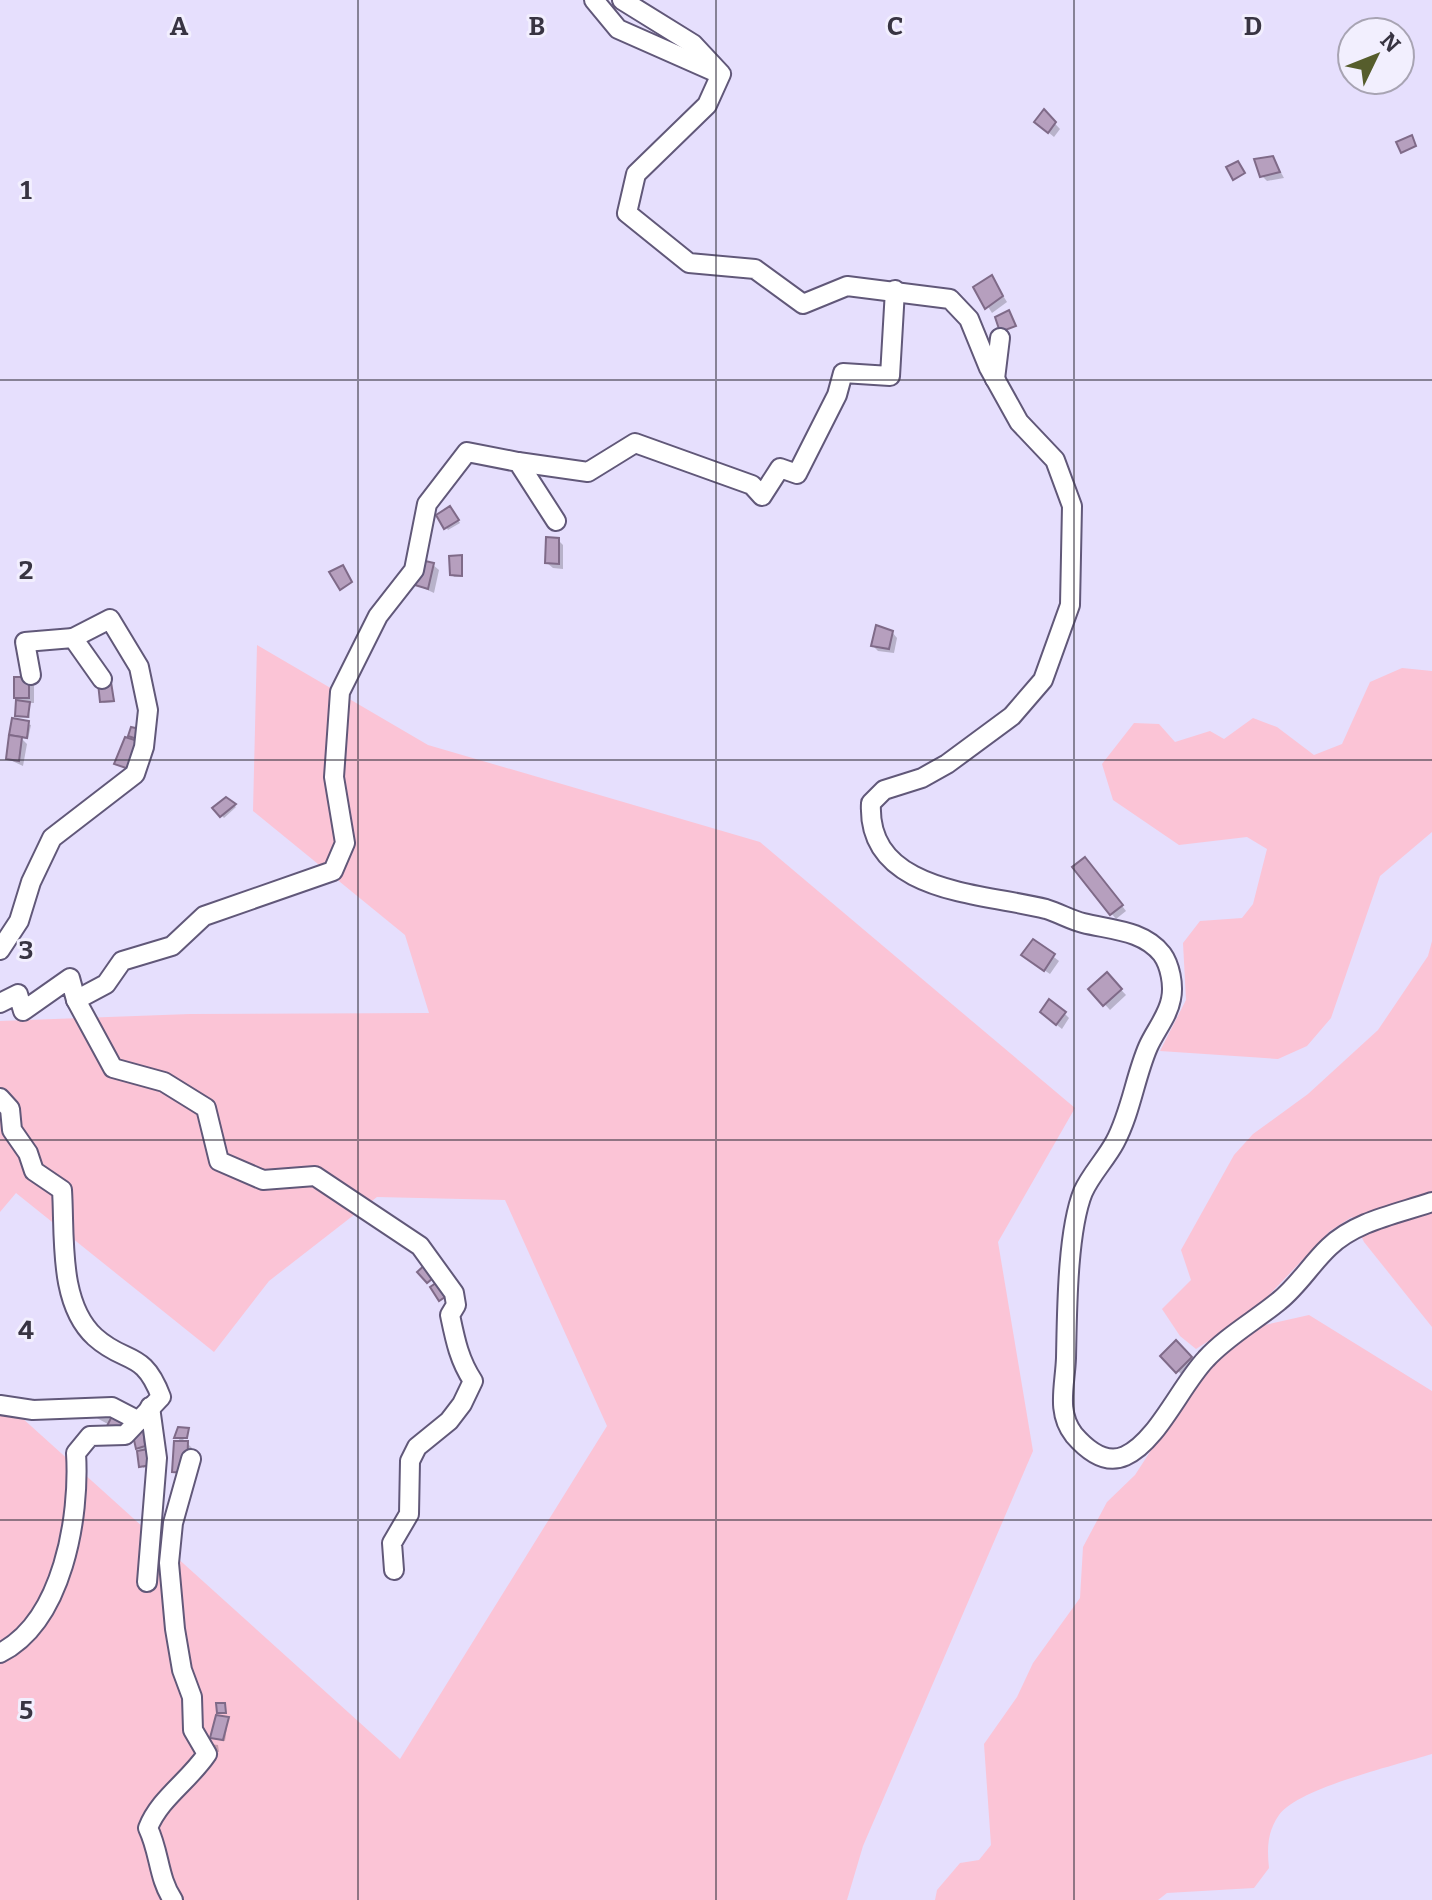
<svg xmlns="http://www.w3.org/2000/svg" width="1432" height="1900" viewBox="0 0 1432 1900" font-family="Bitter,serif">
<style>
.green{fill:#fbc4d6}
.shadow{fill:#0003}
.building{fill:#b69fbe;stroke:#7f6a88;stroke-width:2}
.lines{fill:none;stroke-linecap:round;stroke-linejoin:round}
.minor-casing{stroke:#615879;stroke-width:22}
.minor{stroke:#fff;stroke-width:18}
.grid{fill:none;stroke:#383442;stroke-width:2;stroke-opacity:0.55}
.grid-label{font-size:26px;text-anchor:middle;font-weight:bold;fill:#383442;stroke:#f2effe;stroke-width:6;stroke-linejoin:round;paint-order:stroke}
</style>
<rect width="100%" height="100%" fill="#e6dffd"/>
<g class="green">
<polygon points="257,645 428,745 760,842 1075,1108 998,1242 1033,1451 863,1846 847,1900 0,1900 0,1398 400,1759 607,1426 505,1200 377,1197 269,1281 214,1352 16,1193 0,1212 0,1021 190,1014 429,1013 405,935 253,811"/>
<polygon points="1402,668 1432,671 1432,832 1380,876 1331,1018 1307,1046 1278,1059 1160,1051 1186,1000 1183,943 1200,921 1242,918 1253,904 1267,849 1247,837 1179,845 1113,800 1102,764 1134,723 1159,724 1175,742 1210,731 1224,739 1253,718 1277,727 1314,755 1342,744 1370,682"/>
<polygon points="1432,941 1432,1327 1364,1242 1352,1217 1330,1231 1251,1314 1196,1349 1180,1336 1162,1309 1191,1280 1181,1250 1234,1155 1253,1134 1308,1094 1378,1030 1428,956"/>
<path d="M1309 1315 1432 1391V1754C1397 1765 1298 1788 1279 1815 1267 1832 1267 1849 1269 1868L1254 1888 1167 1893 1158 1900H935L937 1890 960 1863 979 1860 991 1845 984 1744 1017 1697 1033 1663 1080 1598 1083 1547 1107 1502 1135 1475 1192 1387 1227 1347 1265 1325Z"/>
</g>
<g class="shadow">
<polygon points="1044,112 1060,129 1054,137 1042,127"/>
<polygon points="1273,158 1284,178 1267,181 1262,176"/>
<polygon points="992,278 1007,302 992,313 976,288"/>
<polygon points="452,510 460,523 448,530 439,516"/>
<polygon points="558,540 563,545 563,569 553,568 547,563"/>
<polygon points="461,557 463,577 454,577 452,574"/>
<polygon points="433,565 439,570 434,593 417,585"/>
<polygon points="892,632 897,638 894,653 878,651 873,646"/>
<polygon points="28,679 34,684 34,703 28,703 30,718 17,715 16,698"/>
<polygon points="111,684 115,702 104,703 101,701"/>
<polygon points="14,720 31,725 28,739 20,737 27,744 23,766 8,759"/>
<polygon points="226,799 236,807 224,818 215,808"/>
<polygon points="1090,864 1126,911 1116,919 1111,913"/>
<polygon points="1033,941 1059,961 1050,974 1029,960"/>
<polygon points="1107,975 1126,995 1110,1010 1091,989"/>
<polygon points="1064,1013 1069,1018 1062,1029 1048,1018"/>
<polygon points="1176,1343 1196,1363 1183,1376 1163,1356"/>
<polygon points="96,1410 126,1422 124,1433 95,1417"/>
<polygon points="142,1430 152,1466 143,1468 142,1452 138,1448"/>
<polygon points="188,1430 188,1439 183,1439 192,1448 191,1477 180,1477 175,1472 182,1443 177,1437"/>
<polygon points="228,1719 225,1741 214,1739 212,1737"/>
<polygon points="210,1744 218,1745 219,1752 212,1750"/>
</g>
<g class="building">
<polygon points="1044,109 1056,122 1048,133 1034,122"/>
<polygon points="1412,135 1416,146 1401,153 1396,142"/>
<polygon points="1273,156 1280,172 1260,177 1254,159"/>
<polygon points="1238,161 1245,173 1233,180 1226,167"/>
<polygon points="992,275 1003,296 985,309 973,287"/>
<polygon points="1009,310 1016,326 1000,332 995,317"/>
<polygon points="450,506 459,520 444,529 436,515"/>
<polygon points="546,537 559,538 559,564 545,563"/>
<polygon points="462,555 462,576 450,575 449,556"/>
<polygon points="421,560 434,563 428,589 415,585"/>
<polygon points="343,565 352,582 340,590 329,572"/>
<polygon points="876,625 893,631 889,649 871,646"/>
<rect x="14" y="677" width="15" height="21"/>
<polygon points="111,682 114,701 100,702 98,683"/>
<polygon points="16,700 30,702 28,717 15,716"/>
<polygon points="12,718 29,721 27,738 9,735"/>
<polygon points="131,727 140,729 137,739 128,736"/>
<polygon points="9,735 22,737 19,761 6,759"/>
<polygon points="125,737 138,741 129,769 114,764"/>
<polygon points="226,797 236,804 220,817 212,808"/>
<polygon points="1085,857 1123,905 1110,915 1072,867"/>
<polygon points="1033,939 1055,954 1044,971 1021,955"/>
<polygon points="1107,972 1122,989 1103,1006 1088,989"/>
<polygon points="1049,999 1066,1012 1056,1025 1040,1012"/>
<polygon points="428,1262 438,1274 427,1283 417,1272"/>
<polygon points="442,1279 451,1293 439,1301 430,1287"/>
<polygon points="1176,1340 1192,1357 1176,1373 1160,1356"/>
<polygon points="113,1414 127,1420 121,1433 107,1426"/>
<polygon points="178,1427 189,1428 187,1438 174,1438"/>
<polygon points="143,1428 145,1446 136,1449 132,1431"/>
<polygon points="174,1441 188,1441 187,1473 172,1472"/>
<polygon points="148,1449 151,1465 139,1467 137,1451"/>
<polygon points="216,1703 225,1703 226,1713 217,1713"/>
<polygon points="216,1715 229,1717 223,1740 210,1738"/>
</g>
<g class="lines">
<g class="minor-casing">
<g id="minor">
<polyline points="594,0 618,29 713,71"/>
<path d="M622 0 693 44 721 74 707 105 636 174 627 213 689 263 755 269 803 304 847 286 950 299 969 319 989 368 1019 422 1055 460 1072 506 1070 605 1043 680 1012 716 947 764 922 778 884 790 871 803C866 894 984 893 1046 909 1059 913 1071 920 1083 923 1111 930 1143 930 1162 954 1170 965 1174 985 1171 999 1168 1016 1155 1031 1148 1047 1135 1077 1131 1112 1115 1142 1106 1159 1091 1174 1083 1192 1067 1232 1067 1314 1066 1358 1065 1386 1056 1412 1074 1435 1087 1450 1105 1465 1125 1456 1157 1442 1181 1385 1206 1359 1226 1337 1256 1320 1279 1301 1298 1286 1311 1264 1329 1247 1356 1221 1397 1214 1432 1202"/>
<polyline points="995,379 1000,338"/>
<polyline points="518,462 588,472 635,443 752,485 762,496 780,468 797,474 837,395 843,373 890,376 895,290"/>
<polyline points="31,675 25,642 73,638 102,679"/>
<polyline points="0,950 19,921 31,882 52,838 135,774 144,747 148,710 139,667 110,619 73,638"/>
<polyline points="76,1000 106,984 122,961 172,946 204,916 333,871 345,843 334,777 340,692 378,616 414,570 427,504 467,452 518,462 556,521"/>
<path d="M0 1003 18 994 23 1011 70 978 76 1000 113 1068 164 1082 206 1108 219 1161 263 1180 315 1176 420 1246 454 1293 456 1305 450 1315C455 1339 459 1360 473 1381L462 1404 449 1421 417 1447 410 1461 409 1514 392 1543 394 1570"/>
<path d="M0 1098 10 1109 12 1130 28 1153 34 1171 62 1190C65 1236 58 1303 95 1337 126 1365 143 1349 161 1397L125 1435 90 1436 76 1453C80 1517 63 1621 0 1653"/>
<polyline points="0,1405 33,1410 112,1407 139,1421"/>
<polyline points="147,1582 157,1458 150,1407"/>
<path d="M173 1900C158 1878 160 1853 148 1828 160 1798 188 1782 207 1754L193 1730 192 1697 182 1670 175 1629 169 1563 173 1523 191 1459"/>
</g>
</g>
<use href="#minor" class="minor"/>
</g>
<path class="grid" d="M358 0V1900M716 0V1900M1074 0V1900M0 380H1432M0 760H1432M0 1140H1432M0 1520H1432"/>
<g class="grid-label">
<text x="179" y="35">A</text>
<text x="537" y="35">B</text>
<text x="895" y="35">C</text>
<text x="1253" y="35">D</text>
<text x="26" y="199">1</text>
<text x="26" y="579">2</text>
<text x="26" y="959">3</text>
<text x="26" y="1339">4</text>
<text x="26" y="1719">5</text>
</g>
<g transform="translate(1376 56) rotate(47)"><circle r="38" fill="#f2effe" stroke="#a8a4b3" stroke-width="2"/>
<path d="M0-6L14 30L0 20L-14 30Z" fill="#565d2c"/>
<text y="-12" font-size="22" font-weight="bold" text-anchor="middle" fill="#383442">N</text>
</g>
</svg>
